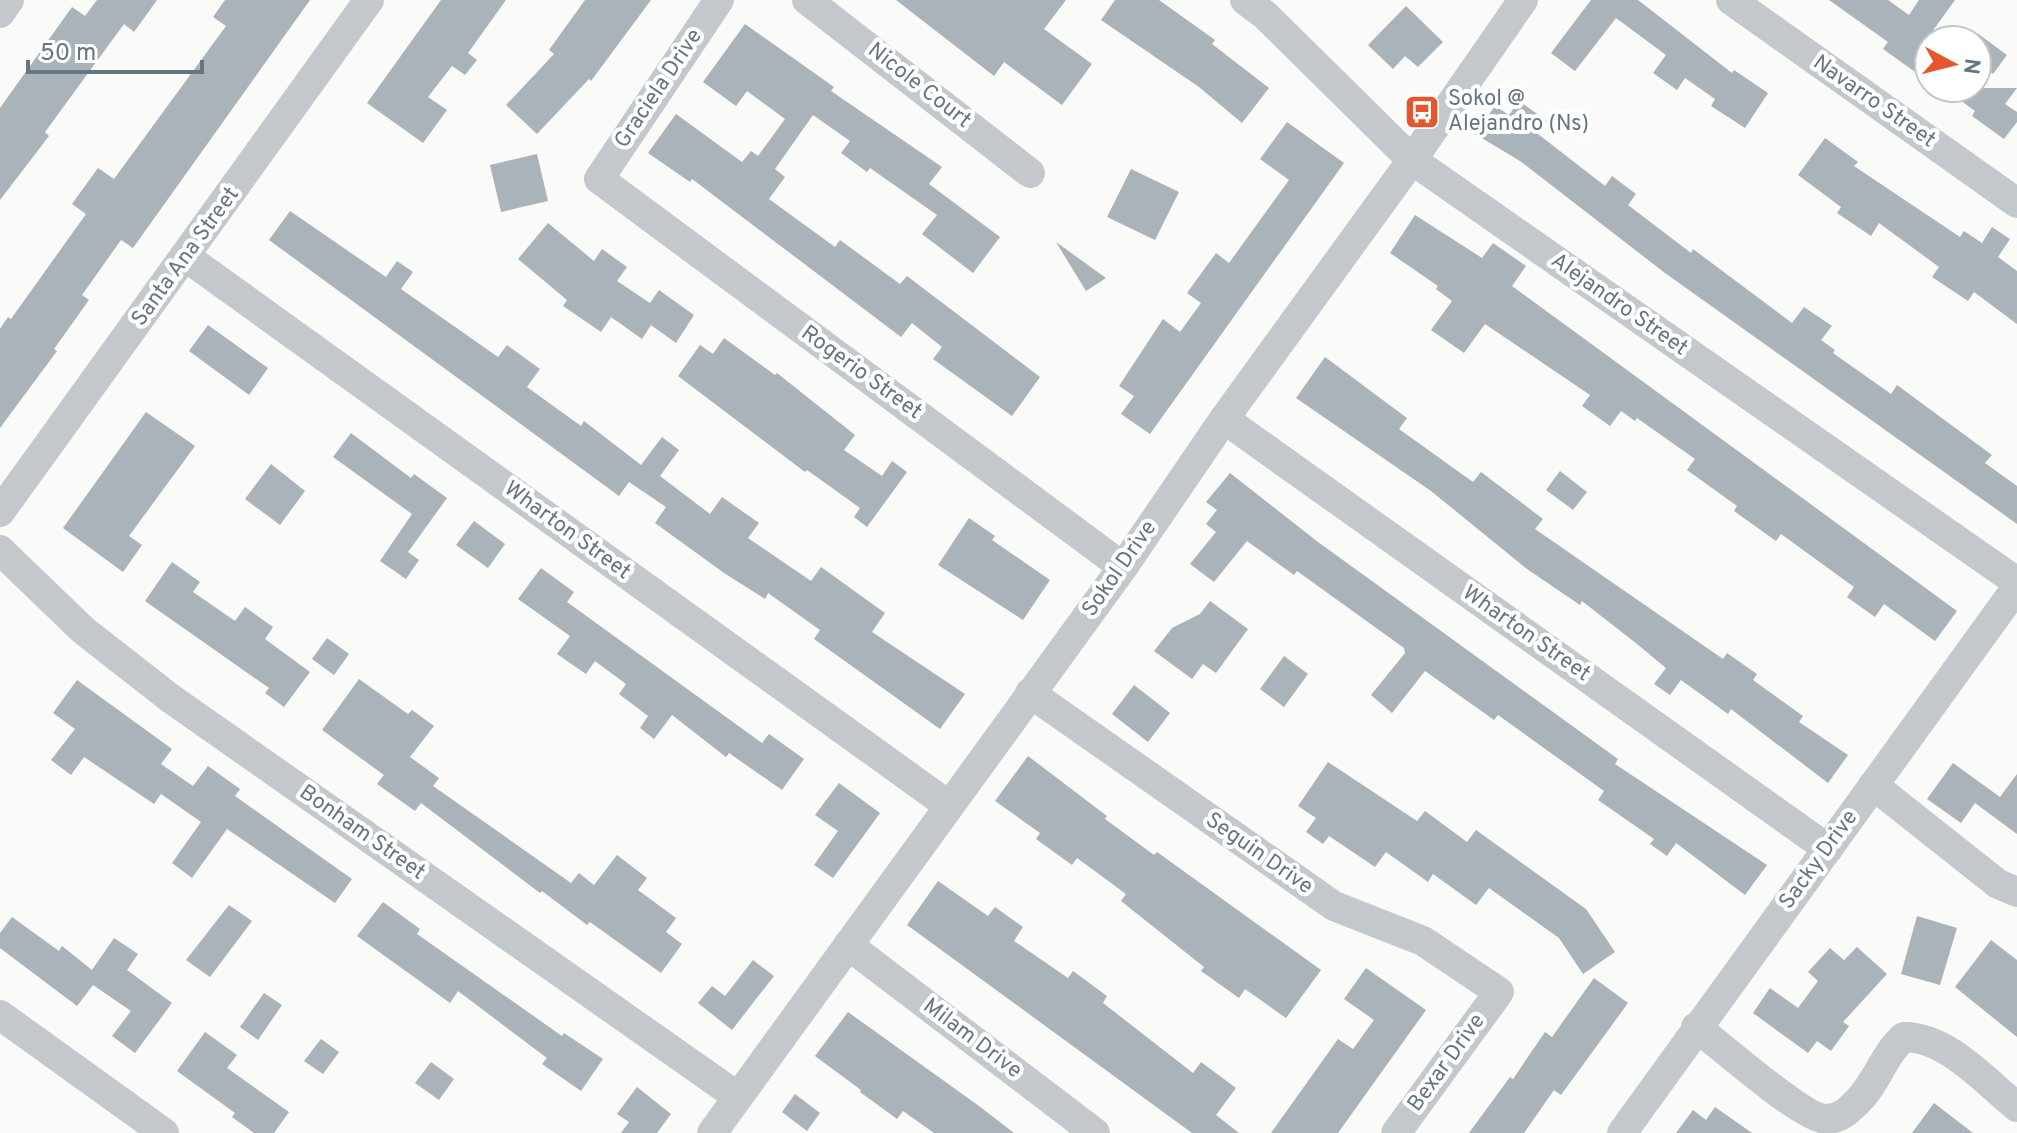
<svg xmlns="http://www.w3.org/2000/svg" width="2017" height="1133" viewBox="0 0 2017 1133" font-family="Overpass,sans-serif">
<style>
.building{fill:#aab3b9}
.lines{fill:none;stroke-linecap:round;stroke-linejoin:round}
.minor{stroke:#c3c8cc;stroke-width:30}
.labels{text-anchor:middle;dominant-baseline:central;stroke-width:8;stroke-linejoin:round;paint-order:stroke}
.street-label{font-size:22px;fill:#657683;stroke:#fff}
.poi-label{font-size:22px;fill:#657683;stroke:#fff;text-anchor:start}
</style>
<rect width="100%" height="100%" fill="#fafaf8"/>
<g class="building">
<polygon points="97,0 157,0 134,32 124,24 45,132 49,136 0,200 0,108 72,7 85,16"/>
<polygon points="225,0 310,0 133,248 121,240 82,295 89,300 54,349 57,351 0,428 0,329 8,317 11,319 86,214 72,204 98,168 114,179 226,26 213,17"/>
<polygon points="441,0 506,0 468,53 477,60 465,75 452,66 428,97 447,110 423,143 367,103"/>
<polygon points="585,0 651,0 591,81 589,79 537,134 506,105 554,54 549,50"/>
<polygon points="896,0 1066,0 1044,29 1092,64 1062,105 1004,62 994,76"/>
<polygon points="1115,0 1159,0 1215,40 1212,44 1269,88 1242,123 1199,87 1101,20"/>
<polygon points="1591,0 1638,0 1732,73 1734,70 1768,93 1745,128 1711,106 1715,99 1685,78 1677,90 1653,73 1666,55 1616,18 1575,71 1551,53"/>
<polygon points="1829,0 1888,0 1909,15 1919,0 1955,0 1929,36 1929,58 1918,74 1883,49 1888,42"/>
<polygon points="1406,6 1443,42 1418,67 1405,56 1393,69 1368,45"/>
<polygon points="745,24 834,87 831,91 942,167 929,184 1000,237 973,273 922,234 937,215 870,168 867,172 841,153 850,141 813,115 775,169 785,177 769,199 835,247 840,240 900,284 907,276 1040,377 1012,416 933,359 942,347 912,323 901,337 692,179 690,182 648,153 676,114 742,162 751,151 758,156 785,119 747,91 736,106 703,82"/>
<polygon points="1977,33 2007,55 1993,74 1977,62"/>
<polygon points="1944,88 2017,88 2005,104 2017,112 2017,122 2004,139 1972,116 1975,111"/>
<polygon points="1519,101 1547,121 1538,134 1605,186 1612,176 1636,194 1628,205 1691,253 1693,249 1792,323 1804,307 1832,326 1821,340 1835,350 1833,353 1891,394 1897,385 1992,455 1985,463 2017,486 2017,524 1665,273 1520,161 1475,134 1495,106 1509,115"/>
<polygon points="1287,122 1344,163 1150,434 1121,414 1134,396 1119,386 1163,319 1180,332 1201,303 1187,293 1216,253 1229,263 1289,180 1260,159"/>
<polygon points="1825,138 1858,162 1854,166 1960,237 1964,231 1982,243 1992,227 2010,239 1998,257 2017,271 2017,324 1974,292 1968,301 1932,277 1939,267 1879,223 1871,236 1837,213 1841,207 1798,175"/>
<polygon points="537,154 548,201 501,212 490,165"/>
<polygon points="1131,169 1179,192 1155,240 1107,217"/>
<polygon points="290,211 386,277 397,261 413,272 401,289 498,357 507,345 540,369 527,387 581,426 584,421 641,465 662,437 679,450 660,476 710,514 722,497 759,523 748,538 811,581 821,567 885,613 872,632 965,694 940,729 814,639 820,630 768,593 765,599 724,573 655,523 666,507 629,482 619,496 269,240"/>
<polygon points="1415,215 1482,258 1493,243 1526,266 1512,286 1957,611 1935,641 1884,604 1875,617 1847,597 1854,587 1781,534 1776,541 1734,511 1737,506 1687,470 1695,459 1637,418 1635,421 1621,411 1610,426 1582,406 1590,395 1485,324 1464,353 1431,330 1452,301 1436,289 1438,286 1390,253"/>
<polygon points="548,223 594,261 602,249 627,267 617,281 650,303 659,290 694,315 676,343 651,325 642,339 611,317 601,332 563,306 567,300 518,259"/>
<polygon points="1056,242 1106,278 1086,291"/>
<polygon points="208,325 268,368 249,395 189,351"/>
<polygon points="724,338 775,375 777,373 855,435 844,450 882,476 892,461 907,472 867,527 854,517 860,508 807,470 805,472 678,376 700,345 713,354"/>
<polygon points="1325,357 1407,418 1399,429 1473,482 1481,472 1543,519 1535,529 1723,659 1727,653 1757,674 1753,680 1803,716 1799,722 1848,755 1828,783 1731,709 1728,714 1681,680 1670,695 1654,684 1666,668 1637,644 1582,601 1580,605 1527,569 1431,491 1296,398"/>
<polygon points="146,412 195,446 129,536 142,545 123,572 63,528"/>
<polygon points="351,433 411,478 414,474 447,498 408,552 419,560 406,579 380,561 412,514 333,457"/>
<polygon points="271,464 305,491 280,525 245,499"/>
<polygon points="1560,471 1587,492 1573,510 1546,490"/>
<polygon points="1230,473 1318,542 1618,759 1615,764 1767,865 1745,895 1676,843 1667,856 1650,844 1654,839 1598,800 1604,791 1498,715 1494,720 1425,671 1392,713 1371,695 1405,653 1404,648 1297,571 1294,575 1247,541 1214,582 1190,564 1216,532 1206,524 1217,510 1206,502"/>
<polygon points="969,518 995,536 992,540 1050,580 1023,620 938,565"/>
<polygon points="474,521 505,544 488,568 456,545"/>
<polygon points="172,562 200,582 193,592 235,621 245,607 273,627 265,639 310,672 284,707 265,693 269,688 145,601"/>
<polygon points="541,568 574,592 567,602 762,743 769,734 804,759 782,790 729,753 726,757 672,715 654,739 640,728 648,716 619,694 626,684 595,661 586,674 557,654 570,636 518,599"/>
<polygon points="1210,601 1248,629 1216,673 1203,664 1192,679 1154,651 1172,628 1200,614"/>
<polygon points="327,638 349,654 334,675 312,659"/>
<polygon points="1284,656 1308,674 1284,707 1260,689"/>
<polygon points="359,679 408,714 412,710 434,726 410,757 439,778 433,786 571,883 579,873 594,885 617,855 647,878 638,890 676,918 666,932 682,944 661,973 590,922 587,925 542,891 540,893 421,803 415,811 377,784 384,775 322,730"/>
<polygon points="77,680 172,749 161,764 193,786 208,766 240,789 235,796 352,879 335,903 227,829 192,878 172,863 201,822 161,794 154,804 84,757 71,775 51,760 75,729 53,713"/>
<polygon points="1134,685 1170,713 1148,742 1112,714"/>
<polygon points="1028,756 1107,816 1105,819 1154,855 1157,852 1321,970 1286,1018 1245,989 1239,998 1201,971 1204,967 1121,901 1126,894 1077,858 1072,865 1036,839 1040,833 995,801"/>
<polygon points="1328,762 1417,821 1425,811 1467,842 1476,830 1586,909 1615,952 1583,974 1559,938 1489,888 1476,905 1433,874 1428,882 1386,852 1375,867 1329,836 1323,844 1306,832 1316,818 1298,806"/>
<polygon points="1953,763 2000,797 2017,774 2017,834 1975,803 1961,823 1927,799"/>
<polygon points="839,783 880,813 833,878 814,865 838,831 815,815"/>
<polygon points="938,881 988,916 995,907 1023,927 1014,941 1068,978 1073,971 1107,996 1103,1003 1193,1073 1201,1062 1236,1088 1216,1115 1239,1133 1192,1133 907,925"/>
<polygon points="383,902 420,929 417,934 562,1036 564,1033 603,1059 581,1091 542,1064 547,1058 458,991 450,1003 357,936"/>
<polygon points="229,905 252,921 210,977 186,960"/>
<polygon points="1917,916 1957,928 1940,985 1901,974"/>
<polygon points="12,917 59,951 62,946 92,970 114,938 138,954 127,970 172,1003 135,1053 112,1036 131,1011 93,985 77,1006 0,948 0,933"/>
<polygon points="1991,940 2017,960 2017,1037 1955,987"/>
<polygon points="1857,947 1887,974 1843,1022 1849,1026 1831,1051 1817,1041 1808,1053 1753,1013 1770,988 1798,1008 1818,981 1808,972 1830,948 1844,960"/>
<polygon points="753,960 774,976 732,1030 698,1003 712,986 725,996"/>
<polygon points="1366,968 1426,1010 1338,1133 1271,1133 1338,1039 1353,1049 1374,1020 1344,999"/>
<polygon points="1594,978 1628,1003 1561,1095 1554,1090 1524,1133 1469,1133 1510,1077 1513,1079 1545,1032 1552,1037"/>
<polygon points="264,993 282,1005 258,1040 240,1027"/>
<polygon points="848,1012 979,1106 1014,1133 934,1133 903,1111 897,1119 860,1092 861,1090 815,1056"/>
<polygon points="205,1032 237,1055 227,1068 289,1112 274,1133 254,1133 232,1117 235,1113 177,1071"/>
<polygon points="321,1039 339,1052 323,1074 304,1061"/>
<polygon points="431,1062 454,1079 439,1100 415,1083"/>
<polygon points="637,1087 671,1114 657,1133 621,1133 629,1122 617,1114"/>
<polygon points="795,1094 820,1113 807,1131 782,1112"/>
<polygon points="1934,1103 1973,1133 1912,1133"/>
<polygon points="1715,1107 1752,1133 1676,1133 1693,1110 1706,1120"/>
</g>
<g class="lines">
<g class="minor">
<polyline points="719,0 599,179 1123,567"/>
<polyline points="807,0 1030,173"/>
<polyline points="1245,0 1265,15 1412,160 2017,582"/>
<polyline points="1731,0 2017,203"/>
<polyline points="0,13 9,0"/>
<polyline points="186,257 948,805"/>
<polyline points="1224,419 1828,849"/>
<polyline points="0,512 369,0"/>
<polyline points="0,550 83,630 170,698 738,1097"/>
<polyline points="1030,693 1334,906 1423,941 1499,992 1396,1133"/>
<polyline points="1873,785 1998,884 2017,892"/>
<polyline points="848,945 1095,1133"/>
<polyline points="0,1015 164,1133"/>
<path d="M1696 1027C1720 1045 1803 1119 1826 1119 1840 1119 1848 1111 1857 1102 1877 1083 1883 1055 1904 1037 1947 1037 1985 1081 2017 1107"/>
<polyline points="712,1133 1123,567 1224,419 1412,160 1523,0"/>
<polyline points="1622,1133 2017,587"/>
</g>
</g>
<defs>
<g id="bus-square" transform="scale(1.8)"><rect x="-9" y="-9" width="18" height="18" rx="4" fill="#e4572e" stroke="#fff"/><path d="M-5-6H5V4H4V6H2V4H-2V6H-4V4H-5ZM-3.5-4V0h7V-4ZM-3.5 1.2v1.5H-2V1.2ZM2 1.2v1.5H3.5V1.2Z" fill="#fff"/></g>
</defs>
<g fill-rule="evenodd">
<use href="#bus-square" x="1422" y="112"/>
</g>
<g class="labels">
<g class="street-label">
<text transform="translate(919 86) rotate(38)">Nicole Court</text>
<text transform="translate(659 89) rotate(-56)">Graciela Drive</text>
<text transform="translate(1874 102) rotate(35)">Navarro Street</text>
<text transform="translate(186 257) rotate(-54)">Santa Ana Street</text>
<text transform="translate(1619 305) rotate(35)">Alejandro Street</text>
<text transform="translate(861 373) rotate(36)">Rogerio Street</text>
<text transform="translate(567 531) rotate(36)">Wharton Street</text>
<text transform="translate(1120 569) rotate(-55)">Sokol Drive</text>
<text transform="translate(1526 634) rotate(35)">Wharton Street</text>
<text transform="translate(362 833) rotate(35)">Bonham Street</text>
<text transform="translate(1259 854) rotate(35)">Seguin Drive</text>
<text transform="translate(1819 860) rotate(-54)">Sacky Drive</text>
<text transform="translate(972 1039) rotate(37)">Milam Drive</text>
<text transform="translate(1447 1063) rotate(-54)">Bexar Drive</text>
</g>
<g class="poi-label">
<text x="1448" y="99">Sokol @<tspan x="1448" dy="25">Alejandro (Ns)</tspan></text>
</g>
</g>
<g transform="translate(1953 64) rotate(97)"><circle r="38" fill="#ffffff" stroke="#c1c8cd" stroke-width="2"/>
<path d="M0-6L14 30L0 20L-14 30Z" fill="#e4572e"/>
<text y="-12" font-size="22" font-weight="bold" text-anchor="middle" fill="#657683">N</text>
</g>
<path d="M28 60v12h174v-12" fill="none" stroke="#657683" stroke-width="4"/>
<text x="40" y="60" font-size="24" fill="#657683" stroke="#ffffff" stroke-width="6" paint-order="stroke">50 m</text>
</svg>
